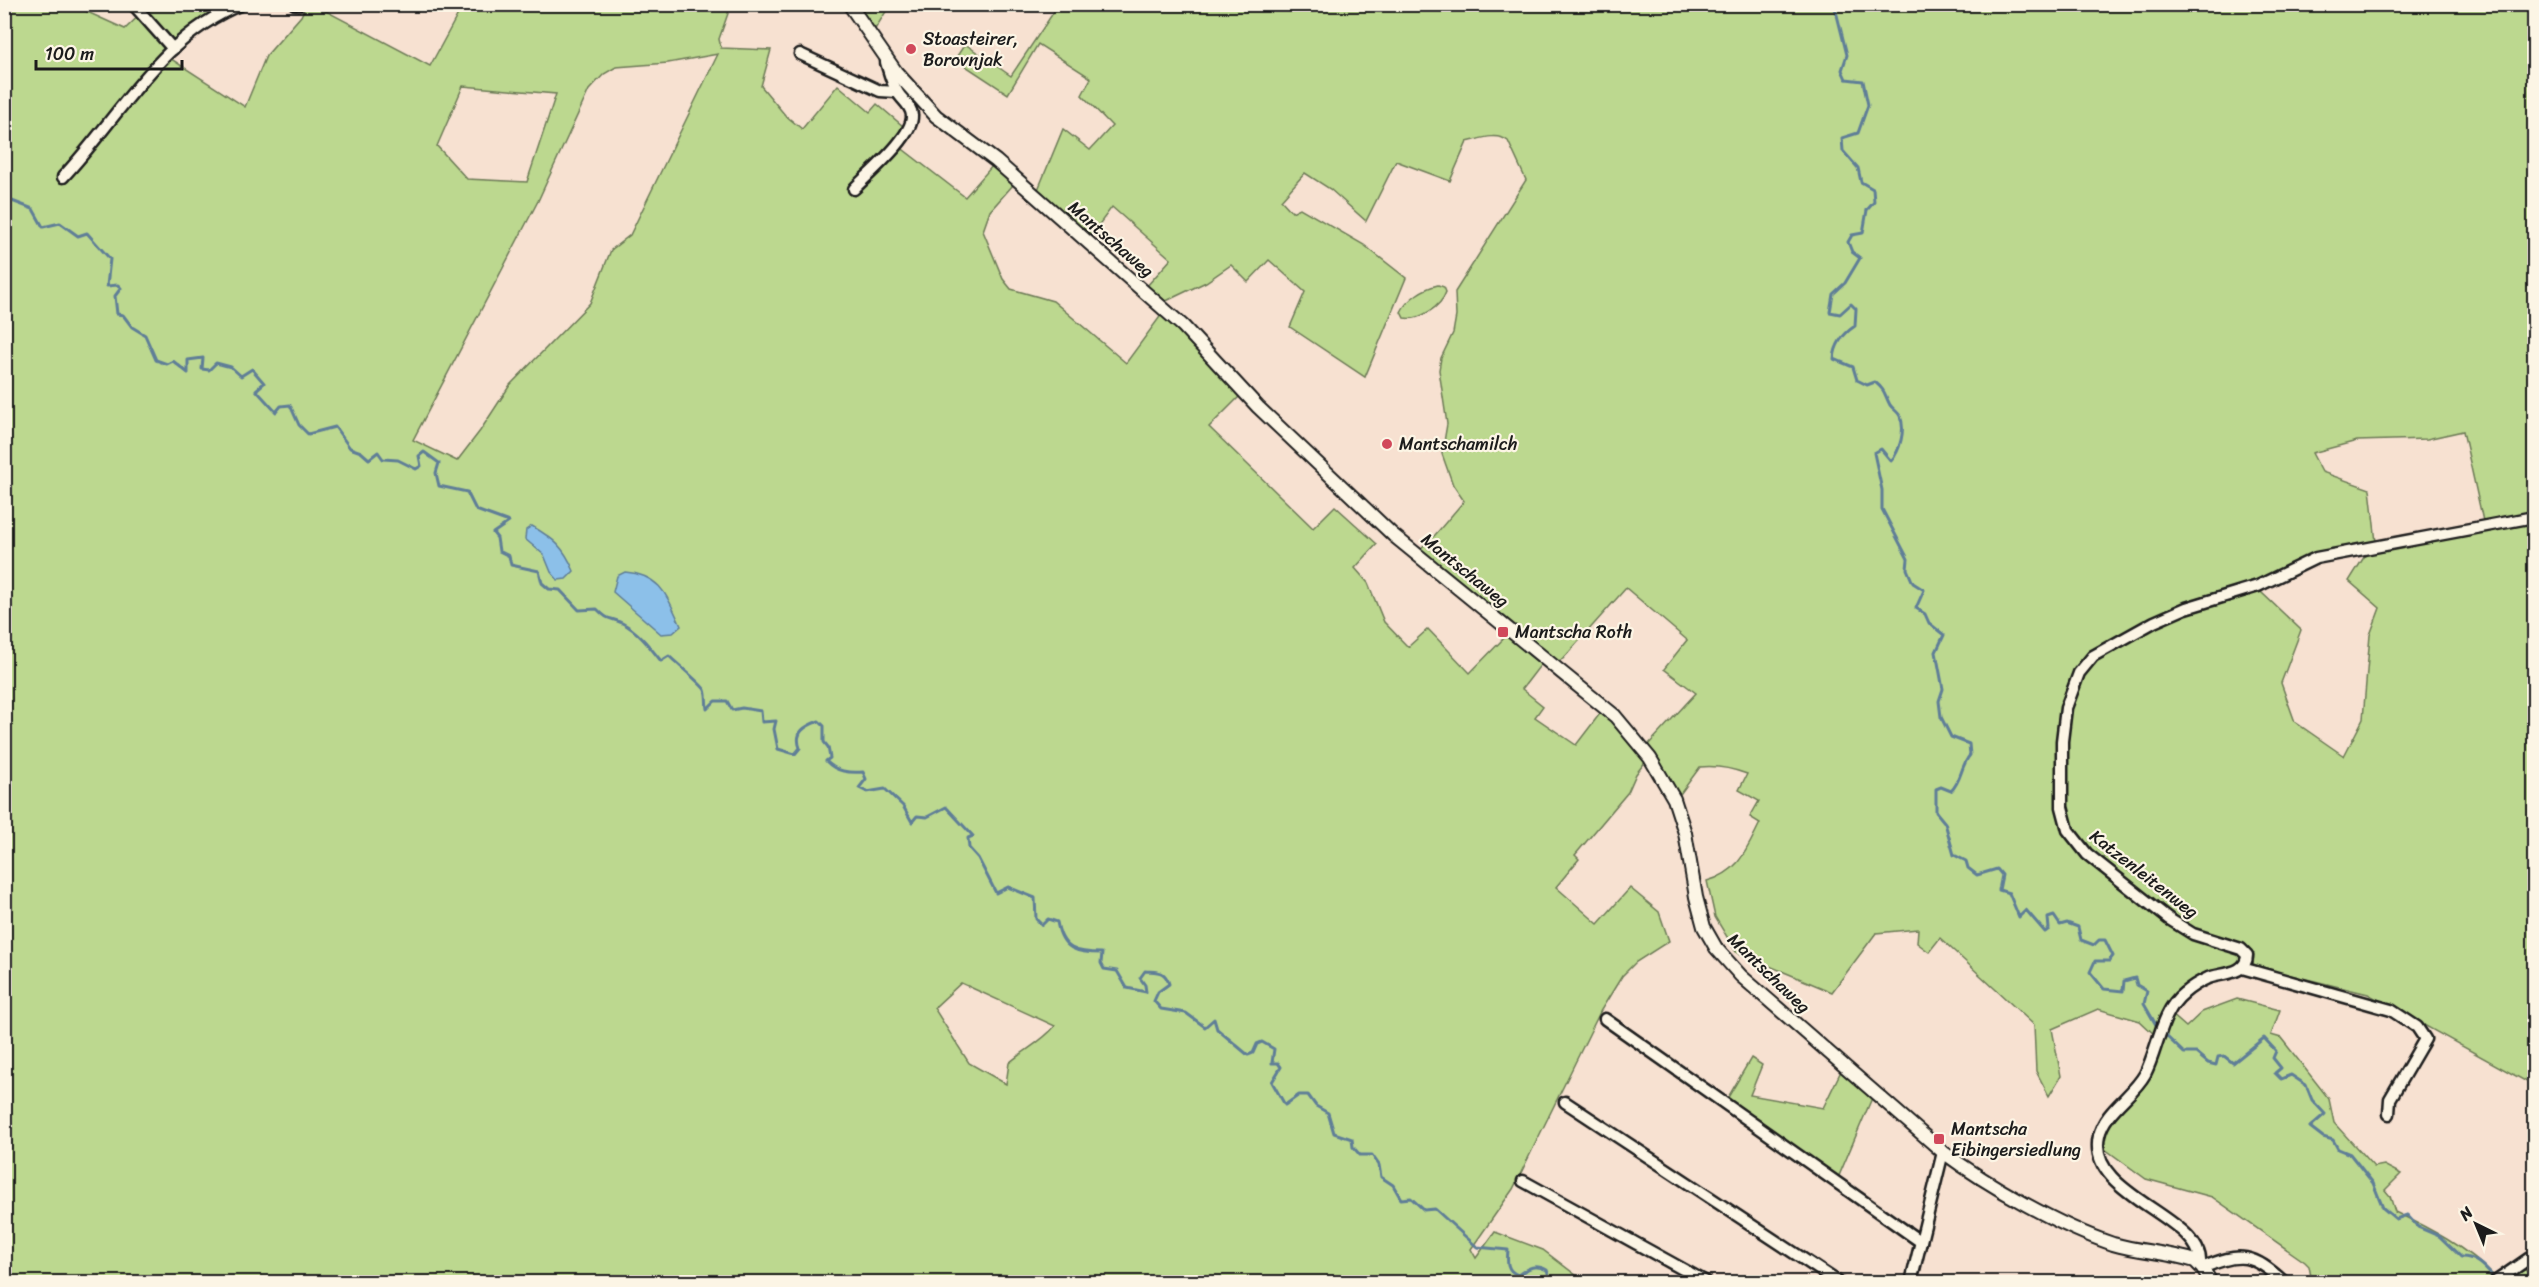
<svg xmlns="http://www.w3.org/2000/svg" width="2539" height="1287" viewBox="0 0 2539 1287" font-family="Sriracha,sans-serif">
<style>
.green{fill:#bcd88f;stroke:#6c7a56;stroke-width:1.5;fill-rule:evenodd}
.water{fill:#8cc0e9;stroke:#5f7e97;stroke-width:1.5}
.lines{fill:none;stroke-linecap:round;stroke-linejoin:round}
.stream{stroke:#5f7e97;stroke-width:3}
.minor-casing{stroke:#1c1c1c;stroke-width:15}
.tertiary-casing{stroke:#1c1c1c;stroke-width:16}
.minor{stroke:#fcf5e5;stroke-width:10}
.tertiary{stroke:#fcf5e5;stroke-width:12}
.poi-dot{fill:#d1495b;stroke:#fcf5e5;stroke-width:2}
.labels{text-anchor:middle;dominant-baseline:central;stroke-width:4.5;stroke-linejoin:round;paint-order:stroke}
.poi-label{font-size:18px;fill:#1c1c1c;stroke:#fcf5e5;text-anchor:start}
.street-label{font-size:18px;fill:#1c1c1c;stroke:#fcf5e5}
</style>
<rect width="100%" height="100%" fill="#f7e1d1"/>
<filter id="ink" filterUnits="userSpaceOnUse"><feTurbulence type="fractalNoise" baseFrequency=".0167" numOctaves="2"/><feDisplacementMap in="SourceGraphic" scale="12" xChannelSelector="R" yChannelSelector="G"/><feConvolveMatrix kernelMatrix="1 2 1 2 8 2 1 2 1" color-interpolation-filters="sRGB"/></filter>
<g filter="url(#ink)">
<g class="green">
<path d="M1059 4 2534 5V348L2527 352 2534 375V1086L2368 994 2253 966 2254 954 2204 932 2238 950 2241 957 2239 963C2228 970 2216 973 2204 976 2174 986 2166 1009 2156 1036L2140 1021 2098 1009 2052 1029 2061 1076 2049 1096 2036 1071 2034 1025 1940 938 1929 952 1917 943 1918 929 1876 933 1832 992 1736 952 1715 917 1707 881C1739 872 1746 851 1760 823L1750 817 1759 801 1739 790 1747 774C1731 768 1717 765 1700 767L1678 797 1647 746 1696 693 1664 669 1687 640 1626 588 1563 659 1556 662 1419 550 1435 535 1464 501 1453 485 1442 454 1447 424 1439 370 1441 358 1453 333 1456 316 1455 292 1526 180 1508 141C1496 132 1480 139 1467 142L1450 181 1396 161 1366 221 1330 189 1305 173 1281 200 1292 212 1300 208 1364 245 1406 278 1365 377 1290 327 1305 292 1269 260 1248 282 1231 265 1206 282 1164 302 1146 287 1171 259 1112 207 1089 238 1037 192 1063 129 1090 150 1112 126 1082 95 1091 78 1038 44 1008 94 955 59 965 44 1011 76ZM2463 431 2483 521 2376 542 2370 489 2322 472 2312 453 2357 441 2427 439ZM2366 554 2349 581 2380 608 2370 635 2363 719 2344 756 2295 722 2281 683 2301 630 2261 592C2297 568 2322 557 2366 554Z"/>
<path d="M5 5H72L125 29 150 5H219L225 14 168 57 245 107 266 56 301 16 306 5H321L320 8 430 66 463 5H731L719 39 721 48 771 50 761 86 785 115 802 129 838 85 870 112 877 104 904 127 895 143 965 197 993 165 1013 185 990 211 983 231 1003 279 1011 289 1053 301 1126 363 1162 314 1177 326 1240 396 1209 427 1313 528 1335 506 1377 544 1355 568 1368 583 1384 622 1408 647 1428 629 1470 673 1507 635 1542 663 1522 689 1543 706 1535 717 1576 745 1602 711 1646 761 1636 774 1628 792 1575 855 1579 859 1556 887 1598 924 1630 888 1659 912 1669 941 1636 962 1622 976 1601 1010 1513 1189 1471 1249 1476 1258 1495 1232 1543 1250 1585 1282H5ZM718 54 630 235 611 250 590 303 510 385 480 431 457 461 413 440 538 201 589 90 604 74 616 67 668 63ZM463 86 556 94 527 182 467 179 437 146ZM961 983 1055 1026C1042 1042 1024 1050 1009 1063L1006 1084 969 1063 934 1008Z"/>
<polygon points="854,5 890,5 874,31"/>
<path d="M1438 285 1444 287 1446 292C1441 307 1419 321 1404 318L1401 312C1407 299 1424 288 1438 285Z"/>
<path d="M2237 999 2280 1010 2271 1035 2281 1038 2329 1099 2334 1123 2374 1167 2384 1165 2401 1174 2385 1190 2390 1196 2395 1212C2429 1228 2466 1247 2493 1275L2485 1282H2312L2309 1266 2305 1262 2212 1197 2146 1179 2105 1149 2102 1137 2114 1115 2129 1099 2171 1014 2186 1027 2202 1012Z"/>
<polygon points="1751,1058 1762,1065 1750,1095 1823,1108 1841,1071 1872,1098 1838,1178 1728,1103 1727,1099"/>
<polygon points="2524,1270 2534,1272 2534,1282 2506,1282"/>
</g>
<g class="water">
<path d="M532 526C554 539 564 547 574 571L566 579 558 580 551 572 544 555 525 539 526 530Z"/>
<path d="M625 572C661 575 667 596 681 626L673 633 661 634 613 592 617 576Z"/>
</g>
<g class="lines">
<g class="stream">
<path d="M1829 4 1836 11 1847 55 1842 70 1846 79 1863 81 1868 105 1858 133 1842 138 1843 151 1858 168 1861 182 1873 189 1874 202 1867 210 1863 233 1852 235 1848 242 1852 252 1860 258 1845 283 1833 294 1830 312 1840 314 1851 304 1856 309 1855 326C1843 334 1835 344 1834 359L1853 367 1857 380 1867 385 1875 382C1886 391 1884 394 1890 405 1893 409 1898 412 1900 416 1906 429 1900 451 1891 461L1881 449 1874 453 1882 490V509L1908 559 1907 569 1913 583 1924 590 1916 608 1925 614 1929 623 1944 635 1936 652 1943 689 1939 701 1941 717 1951 737 1969 744 1970 755C1960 767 1962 780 1951 791L1941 787 1936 789V812L1945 823 1954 855 1966 861 1968 868 1977 875 1997 869 2002 875 1999 890 2009 893 2019 917 2026 910 2045 932 2049 929 2048 918 2054 916 2060 925 2067 923 2078 927 2081 940 2094 945 2099 940H2105L2113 956 2109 961H2095L2090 972 2104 989 2123 991 2124 981 2135 978 2137 985 2147 991 2144 1004 2159 1030"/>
<path d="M4 198 33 209 43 227 60 223 78 236 87 233 110 259 107 286 118 285 121 288 115 296 117 314 123 315 132 327 145 335 156 360 167 364 173 361 188 373V360L203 358 202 369 209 370 216 363 231 367 241 376 252 369 264 383 256 390 276 412 281 406 290 405 299 425 308 434 335 427 350 448 361 452 369 459 378 452 383 459 398 460 416 469 421 466 419 456 424 452 439 463 436 473 439 486 467 492 476 510 509 522 493 533 497 538 499 551 509 556 511 565 539 571 542 583 549 589 560 590 579 610 597 609C610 622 608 616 622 623 638 631 650 647 661 661L669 656C676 663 702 684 705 690 707 695 706 703 707 709L715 701H727L732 710 742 708 761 711 762 722 776 721 774 729 778 749 795 754 800 748C794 732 805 726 819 721L824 726V742L828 747 830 758 826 761C836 772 849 773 863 772L866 779 859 788 867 792 885 789 903 806 912 822 917 816 927 817 946 807 973 836 968 838 969 848 978 858 996 893 1008 887 1035 898 1036 919 1042 925 1048 919 1057 922C1062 950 1076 953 1102 953L1101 963 1104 969 1117 971 1127 988 1146 992 1145 985 1140 978 1145 971C1158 972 1165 970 1169 984L1158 992 1154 1001 1161 1009 1186 1013 1205 1027 1214 1019 1217 1029 1248 1055 1253 1053 1257 1044 1262 1042 1274 1049 1272 1063H1278L1281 1067 1272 1082 1285 1105 1299 1095H1308L1316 1106 1328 1113 1334 1133 1352 1139 1353 1147 1360 1155H1372L1379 1165 1381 1177 1393 1185 1401 1199 1411 1198 1424 1210 1435 1209 1477 1247 1508 1250C1507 1261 1506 1271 1518 1275 1529 1267 1535 1264 1547 1270L1551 1282"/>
<path d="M2164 1034 2184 1053H2196L2208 1063 2216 1065 2218 1057 2224 1056 2233 1063 2264 1038 2276 1051 2273 1058 2281 1068 2275 1073 2281 1079 2291 1075 2306 1085 2312 1100 2325 1114 2310 1127 2323 1137 2333 1140 2338 1149 2350 1154 2373 1183 2383 1208 2396 1219 2407 1215 2418 1227 2439 1236 2461 1257C2477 1257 2485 1268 2495 1279"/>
</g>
<g class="minor-casing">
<g id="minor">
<polyline points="133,4 173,49"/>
<polyline points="295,4 299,4"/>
<polyline points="800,54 880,91 897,92"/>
<path d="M63 177C119 118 161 35 242 4"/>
<path d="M854 189C868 174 913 137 912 116 912 106 902 100 898 93 892 84 889 72 886 62"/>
<polyline points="2242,968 2391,1010 2417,1027 2425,1039 2390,1099 2389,1114"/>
<polyline points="1605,1019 1921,1242"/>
<polyline points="1565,1102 1838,1282"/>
<polyline points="1523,1181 1706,1282"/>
<path d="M2200 1265C2206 1217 2085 1196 2099 1136 2104 1111 2133 1096 2145 1074 2158 1049 2161 1011 2184 993 2191 987 2199 982 2208 978 2221 973 2247 975 2247 955L2241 949 2193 934 2169 919 2087 854 2068 830 2062 807V741L2066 708 2079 673 2093 656 2154 622 2186 608 2258 586 2316 558 2534 517"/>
<path d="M2202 1268C2241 1251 2253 1254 2284 1282"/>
<polyline points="1911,1282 1943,1152"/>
<polyline points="2495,1282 2534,1255"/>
</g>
</g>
<g class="tertiary-casing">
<path id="tertiary" d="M849 4 896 72 936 116 996 161 1183 326 1258 407 1393 535 1615 716 1650 758 1674 799 1685 833 1696 897 1704 927 1716 948 1741 976 1943 1152C1989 1186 2059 1226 2113 1244 2140 1252 2168 1252 2195 1261L2202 1268 2211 1282"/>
</g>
<use href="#minor" class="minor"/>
<use href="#tertiary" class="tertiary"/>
</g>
</g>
<g class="poi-dot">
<circle cx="911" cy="49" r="6"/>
<circle cx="1387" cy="444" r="6"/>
<rect x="1497" y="626" width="12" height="12" rx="3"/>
<rect x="1933" y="1133" width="12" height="12" rx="3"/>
</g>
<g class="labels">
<g class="poi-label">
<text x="923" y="39">Stoasteirer,<tspan x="923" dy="21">Borovnjak</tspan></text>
<text x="1399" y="444">Mantschamilch</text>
<text x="1515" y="632">Mantscha Roth</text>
<text x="1951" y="1129">Mantscha<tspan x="1951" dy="21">Eibingersiedlung</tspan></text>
</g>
<g class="street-label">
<text transform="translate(1111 239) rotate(41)">Mantschaweg</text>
<text transform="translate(1465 570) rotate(39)">Mantschaweg</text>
<text transform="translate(2144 874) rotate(38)">Katzenleitenweg</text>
<text transform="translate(1769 973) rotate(44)">Mantschaweg</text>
</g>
</g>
<rect width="2539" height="1287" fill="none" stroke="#fcf5e5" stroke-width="24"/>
<rect x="12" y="12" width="2515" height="1263" fill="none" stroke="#1c1c1c" stroke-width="2" filter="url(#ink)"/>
<g transform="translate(2476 1224) rotate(317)" stroke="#fcf5e5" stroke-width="4.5" paint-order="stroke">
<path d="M0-4.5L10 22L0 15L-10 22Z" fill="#1c1c1c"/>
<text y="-9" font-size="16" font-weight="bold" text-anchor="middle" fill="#1c1c1c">N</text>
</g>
<path d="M36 60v9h146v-9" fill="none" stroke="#1c1c1c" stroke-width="3"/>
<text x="45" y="60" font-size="18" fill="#1c1c1c" stroke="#fcf5e5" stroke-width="4.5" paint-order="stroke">100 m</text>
</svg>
